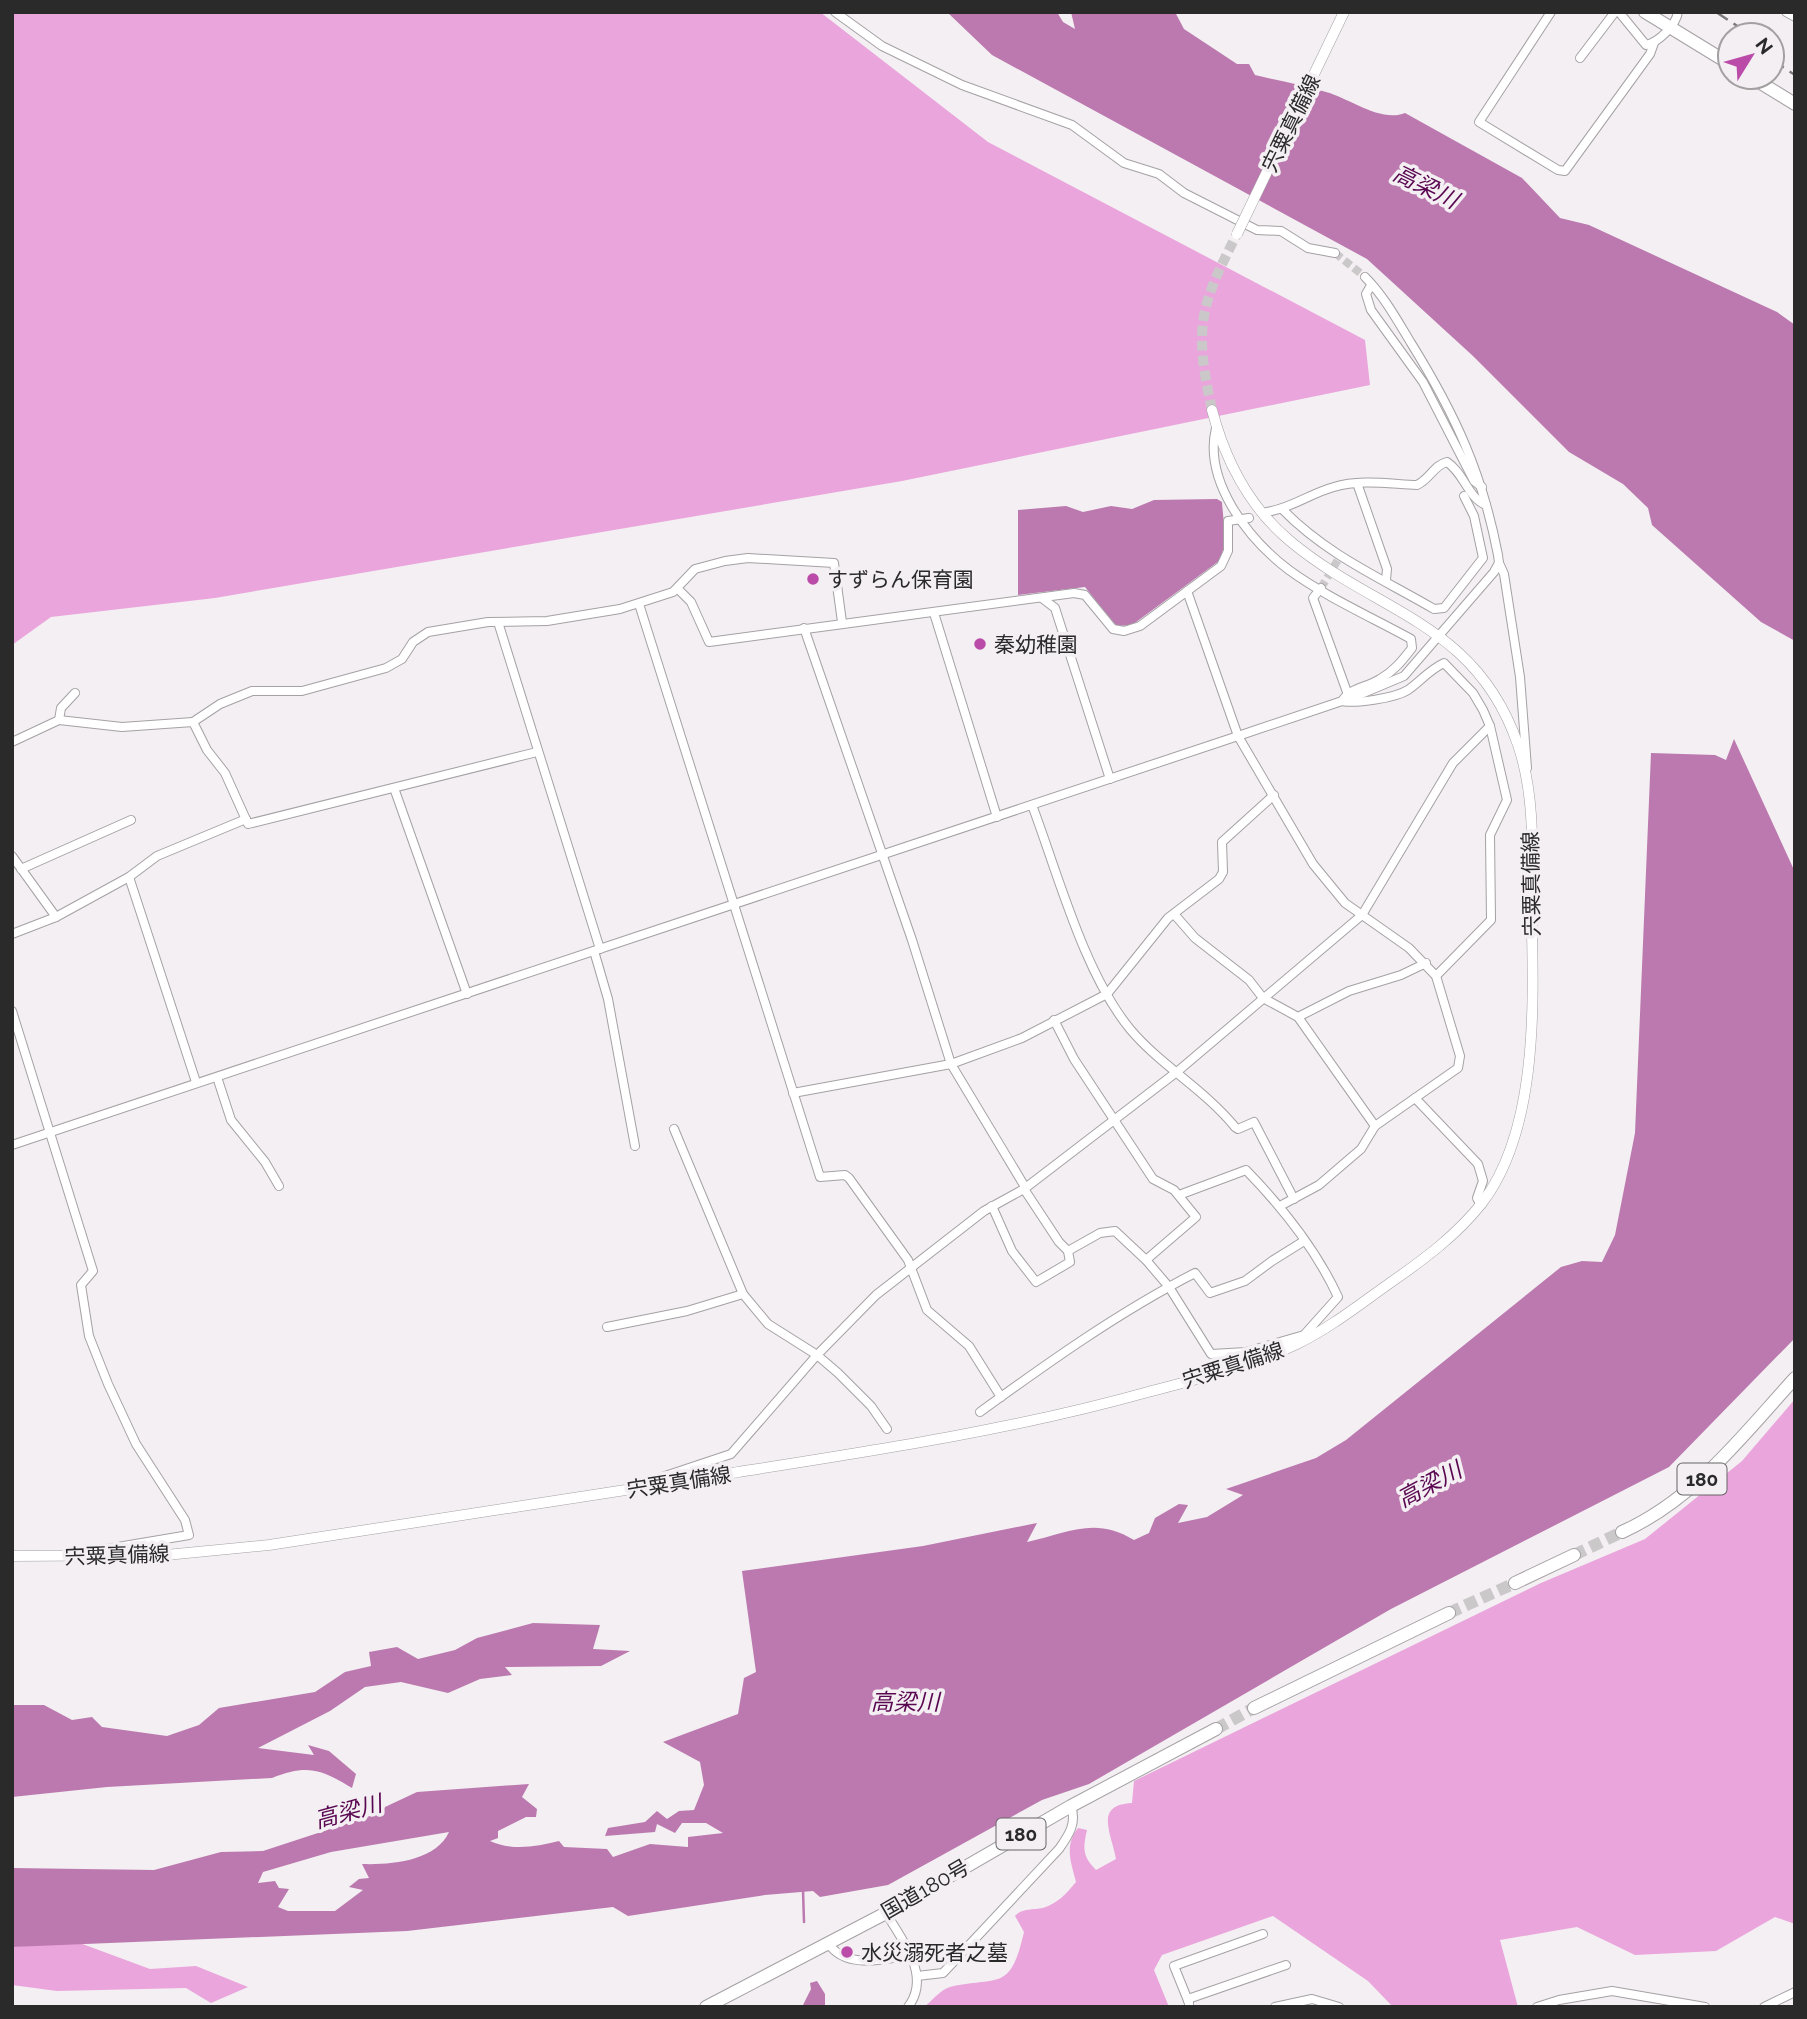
<svg xmlns="http://www.w3.org/2000/svg" width="1807" height="2019" viewBox="0 0 1807 2019" font-family="Raleway,'Noto Sans JP',sans-serif">
<style>
.green{fill:#eaa5dc}
.water{fill:#bb79af;fill-rule:evenodd}
.lines{fill:none;stroke-linecap:round;stroke-linejoin:round}
.stream{stroke:#bb79af;stroke-width:2.5}
.minor-tunnel{stroke:#cbc8ca;stroke-width:8;stroke-dasharray:8 4;stroke-linecap:butt}
.major-tunnel{stroke:#cbc8ca;stroke-width:10;stroke-dasharray:10 5;stroke-linecap:butt}
.highway-tunnel{stroke:#cbc8ca;stroke-width:12;stroke-dasharray:12 6;stroke-linecap:butt}
.minor-casing{stroke:#a5a1a4;stroke-width:10}
.major-casing{stroke:#a5a1a4;stroke-width:11}
.highway-casing{stroke:#a5a1a4;stroke-width:14}
.minor{stroke:#fff;stroke-width:8}
.major{stroke:#fff;stroke-width:10}
.highway{stroke:#fff;stroke-width:12}
.rail{stroke:#7b797b;stroke-width:2.5;stroke-dasharray:14 7;stroke-linecap:butt}
.major-bridge-casing{stroke:#a5a1a4;stroke-width:11;stroke-linecap:butt}
.major-bridge{stroke:#fff;stroke-width:10}
.poi-dot{fill:#ba4ba9;stroke:#f3eff2;stroke-width:2.5}
.labels{text-anchor:middle;dominant-baseline:central;stroke-width:7;stroke-linejoin:round;paint-order:stroke}
.shield{fill:#f3eff2;stroke:#676567;stroke-width:2}
.shield-label{font-size:19px;font-weight:bold;fill:#2b2a2b}
.street-label{font-size:21px;fill:#2b2a2b;stroke:#f3eff2}
.poi-label{font-size:21px;fill:#2b2a2b;stroke:#f3eff2;text-anchor:start}
.water-label{font-size:23px;font-style:italic;fill:#5a0751;stroke:#f3eff2}
</style>
<rect width="100%" height="100%" fill="#f3eff2"/>
<g class="green">
<polygon points="12,12 820,12 988,142 1365,340 1370,385 902,481 215,598 51,617 12,645"/>
<path d="M1795 1399V1924L1775 1917 1716 1951 1635 1955 1577 1927 1500 1940 1518 2007H1393L1368 1981 1273 1916 1162 1955 1154 1970 1169 2007H924C932 2001 941 1989 950 1987 999 1976 1010 1993 1024 1932L1015 1916C1022 1908 1033 1910 1043 1908 1058 1903 1066 1894 1076 1882 1071 1862 1064 1846 1078 1828L1087 1830C1083 1848 1082 1856 1096 1870L1116 1859C1111 1832 1094 1805 1132 1803L1134 1781 1541 1583 1645 1539 1742 1461Z"/>
<polygon points="77,1942 150,1969 196,1966 248,1987 211,2003 186,1988 57,1991 12,1985 12,1947"/>
</g>
<g class="water">
<path d="M947 12H1057L1063 22 1075 29 1071 12H1175L1184 29 1237 64H1249L1255 75C1279 81 1303 85 1326 92 1349 98 1381 123 1405 113L1522 178 1560 218 1589 225 1777 312 1795 325V641L1761 622 1652 525 1648 508 1623 484 1569 452 1473 356 1367 259 992 55Z"/>
<path d="M1217 499 1222 502C1223 519 1228 545 1219 561L1132 625 1116 626 1085 587 1018 595V510L1066 506 1083 512 1111 506 1132 509 1154 500Z"/>
<path d="M1734 739 1795 872V1338L1669 1467 1391 1609 1089 1784 1042 1800 888 1885 820 1897 813 1891 765 1895 628 1916 613 1907 407 1931 12 1947V1868L154 1870 221 1852 263 1851 382 1812 385 1807 417 1792 529 1784 522 1797 537 1809 536 1817H526L498 1831V1838L490 1841C512 1851 536 1847 559 1841L564 1847 607 1849 613 1857 650 1844 688 1847V1837L723 1833 706 1823H682L675 1833 657 1824 655 1832 605 1836 608 1828 645 1822 657 1811 667 1819 679 1811 694 1810 704 1785 700 1762 663 1742 738 1714 744 1678 756 1672 742 1571 923 1546 1037 1523 1027 1542C1068 1533 1095 1516 1134 1540L1149 1533 1155 1518 1179 1504 1188 1505 1178 1523 1207 1517 1243 1495 1226 1489 1316 1458 1346 1440 1561 1267 1582 1261 1602 1262 1615 1235 1635 1133 1651 753 1715 755 1726 760ZM449 1832C436 1861 391 1865 362 1864L369 1878 359 1879 349 1887 363 1890 335 1911H288L278 1907 289 1889 279 1888 275 1881 258 1883 263 1872 331 1852Z"/>
<path d="M533 1623 600 1625 593 1649 630 1651 601 1666 505 1667 512 1675 480 1679 448 1693 401 1682 365 1687 330 1711 258 1748 314 1755 308 1745 329 1751 356 1774 352 1788C321 1769 307 1764 272 1778L107 1787 12 1797V1705H44L72 1720 92 1717 102 1727 167 1736 199 1725 219 1708 315 1692 345 1672 371 1666 369 1652 397 1647 418 1659 455 1650 477 1638Z"/>
<polygon points="817,1981 825,1994 825,2007 802,2007 811,1989 810,1983"/>
</g>
<g class="lines">
<polyline class="stream" points="803,1890 804,1922"/>
<g class="minor-tunnel">
<polyline points="1335,253 1365,277"/>
<polyline points="1321,588 1339,558"/>
</g>
<path class="major-tunnel" d="M1212 410C1194 328 1199 308 1237 234"/>
<g class="highway-tunnel">
<polyline points="1574,1555 1622,1532"/>
<polyline points="1449,1613 1515,1583"/>
<polyline points="1216,1729 1254,1708"/>
</g>
<g class="minor-casing">
<g id="minor">
<polyline points="835,12 882,46 962,85 1072,125 1124,163 1159,174 1184,193 1257,230 1281,231 1308,248 1335,253"/>
<polyline points="1551,12 1479,122 1558,170 1565,171 1650,54 1654,43"/>
<path d="M1619 12 1646 45C1659 42 1676 25 1678 12"/>
<polyline points="1786,12 1795,17"/>
<polyline points="1580,58 1615,12"/>
<polyline points="1370,287 1366,294 1371,310 1423,382 1474,481 1482,487"/>
<polyline points="1357,483 1387,569 1386,580"/>
<path d="M1282 509C1327 555 1379 577 1434 609L1444 608 1483 558 1474 516 1464 496"/>
<path d="M1267 512C1292 508 1311 493 1334 487 1360 479 1390 484 1417 485 1430 479 1434 465 1447 462 1464 473 1468 498 1486 505"/>
<polyline points="1499,563 1504,574 1520,677 1527,768"/>
<polyline points="1321,588 1313,598 1347,692"/>
<polyline points="678,589 691,602 709,642 1074,593 1085,595 1113,629 1124,631 1140,626 1221,566 1228,551 1228,521 1249,518"/>
<path d="M1187 591 1238 736 1313 864 1345 903 1409 948 1436 976 1491 920 1490 835 1507 800 1490 726 1483 710 1473 693 1444 663C1429 670 1421 681 1408 690 1395 698 1356 704 1342 701 1351 687 1366 688 1380 679 1394 671 1402 661 1412 648L1411 639C1371 617 1326 597 1289 570 1248 539 1203 481 1216 428"/>
<polyline points="1042,598 1055,608 1110,779"/>
<polyline points="639,604 820,1177 845,1175 849,1178 908,1260 927,1310 969,1346 1001,1397"/>
<polyline points="934,613 997,817"/>
<polyline points="498,622 600,949"/>
<polyline points="804,628 912,940 951,1064 1025,1187"/>
<polyline points="59,720 122,727 193,722 207,750 225,773 248,824 537,752"/>
<polyline points="193,722 220,704 252,691 302,691 386,668 402,659 413,642 428,632 488,622 547,621 620,609 673,592 695,569 725,561 748,558 834,563 842,622"/>
<polyline points="12,742 59,720 61,708 75,693"/>
<polyline points="394,788 467,994"/>
<path d="M1032 805C1058 874 1084 973 1130 1029 1161 1066 1204 1089 1235 1127L1238 1129 1254 1122 1294 1199"/>
<polyline points="12,856 56,917"/>
<polyline points="21,869 131,820"/>
<polyline points="129,877 196,1082"/>
<polyline points="1174,914 1195,938 1249,980 1263,998 1298,1017 1375,1126"/>
<polyline points="12,934 56,917 129,877 157,856 246,819"/>
<polyline points="594,951 608,999 635,1146"/>
<polyline points="12,1011 93,1271 81,1285 89,1336 108,1384 136,1444 185,1520 189,1535 100,1550 90,1557"/>
<polyline points="1298,1017 1349,991 1401,975 1426,963"/>
<polyline points="1054,1020 1074,1059 1153,1179 1174,1190 1196,1217 1146,1260"/>
<polyline points="217,1077 231,1120 265,1162 279,1186"/>
<polyline points="793,1093 951,1064 1022,1038 1107,994 1168,918 1219,879 1223,872 1222,842 1274,795"/>
<polyline points="1415,1098 1478,1164 1483,1181 1477,1198 1481,1205"/>
<polyline points="674,1129 743,1294 768,1324 817,1355 838,1373 871,1406 887,1429"/>
<path d="M12 1145 1238 736 1354 697 1404 676 1494 572 1499 563 1498 555C1482 472 1455 414 1411 343 1397 320 1384 296 1365 277"/>
<polyline points="1024,1189 1059,1242 1068,1251"/>
<path d="M1179 1195 1246 1170C1283 1208 1316 1249 1338 1297L1304 1335"/>
<polyline points="992,1206 1012,1251 1036,1282 1070,1262 1068,1251 1100,1233 1115,1231 1146,1260 1169,1287 1211,1354 1246,1352 1304,1335 1305,1339"/>
<polyline points="1280,1206 1319,1185 1361,1149 1375,1126 1458,1068 1460,1056 1436,976"/>
<polyline points="607,1327 687,1311 743,1294"/>
<path d="M980 1412C1049 1362 1119 1312 1195 1273L1210 1293 1245 1281 1272 1261 1304 1241"/>
<polyline points="629,1488 731,1454 817,1355 876,1295 984,1211 1024,1189 1178,1071 1362,915 1453,763 1490,726"/>
<path d="M886 1913C902 1940 932 1976 908 2007"/>
<path d="M828 1943C846 1970 884 1959 910 1955"/>
<path d="M917 1976 943 1973 1059 1849C1069 1835 1077 1823 1071 1806"/>
<polyline points="1189,2003 1174,1966 1263,1934"/>
<polyline points="1189,2004 1188,1999 1286,1965"/>
<polyline points="1275,2007 1312,1999 1339,2007"/>
<polyline points="1537,2007 1559,2000 1612,1991 1705,2007"/>
<polyline points="1764,2007 1795,1992"/>
</g>
</g>
<g class="major-casing">
<path id="major" d="M12 1556 166 1555 269 1545C424 1522 578 1498 732 1473 872 1451 1012 1430 1148 1392 1198 1379 1250 1366 1297 1344 1330 1328 1360 1304 1390 1283 1423 1260 1457 1235 1482 1203 1535 1134 1534 1017 1532 933 1531 873 1538 803 1518 745 1476 622 1376 613 1290 541 1250 508 1225 460 1212 410"/>
</g>
<g class="highway-casing">
<g id="highway">
<polyline points="1645,12 1730,64"/>
<polyline points="1751,77 1795,104"/>
<path d="M1622 1532C1695 1499 1742 1436 1795 1378"/>
<polyline points="1515,1583 1574,1555"/>
<polyline points="1254,1708 1449,1613"/>
<polyline points="706,2007 886,1913 1071,1806 1216,1729"/>
</g>
</g>
<use href="#minor" class="minor"/>
<use href="#major" class="major"/>
<use href="#highway" class="highway"/>
<g class="rail">
<polyline points="1716,12 1751,35"/>
<polyline points="1772,60 1795,75"/>
</g>
<g class="major-bridge-casing">
<polyline id="major-bridge" points="1237,234 1344,12"/>
</g>
<use href="#major-bridge" class="major-bridge"/>
</g>
<g class="poi-dot">
<circle cx="813" cy="579" r="7"/>
<circle cx="980" cy="644" r="7"/>
<circle cx="847" cy="1952" r="7"/>
</g>
<g class="labels">
<g class="shield">
<rect x="1677.5" y="1463.5" width="49" height="31" rx="5"/>
<rect x="996.5" y="1818.5" width="49" height="31" rx="5"/>
</g>
<g class="shield-label">
<text x="1702" y="1479">180</text>
<text x="1021" y="1834">180</text>
</g>
<g class="street-label">
<text transform="translate(1291 123) rotate(-64)">宍粟真備線</text>
<text transform="translate(1531 884) rotate(-91)">宍粟真備線</text>
<text transform="translate(1233 1365) rotate(-18)">宍粟真備線</text>
<text transform="translate(679 1482) rotate(-9)">宍粟真備線</text>
<text transform="translate(117 1555) rotate(-2)">宍粟真備線</text>
<text transform="translate(925 1889) rotate(-30)">国道180号</text>
</g>
<g class="poi-label">
<text x="827" y="579">すずらん保育園</text>
<text x="994" y="644">秦幼稚園</text>
<text x="861" y="1952">水災溺死者之墓</text>
</g>
<g class="water-label">
<text transform="translate(1426 186) rotate(26)">高梁川</text>
<text transform="translate(1429 1484) rotate(-28)">高梁川</text>
<text x="905" y="1701">高梁川</text>
<text transform="translate(348 1811) rotate(-15)">高梁川</text>
</g>
</g>
<rect width="1807" height="2019" fill="none" stroke="#2b2a2b" stroke-width="28"/>
<g transform="translate(1751 56) rotate(53)"><circle r="33" fill="#f3eff2" stroke="#a3a0a2" stroke-width="2"/>
<path d="M0-5L12 26L0 18L-12 26Z" fill="#ba4ba9"/>
<text y="-10" font-size="19" font-weight="bold" text-anchor="middle" fill="#2b2a2b">N</text>
</g>
</svg>
